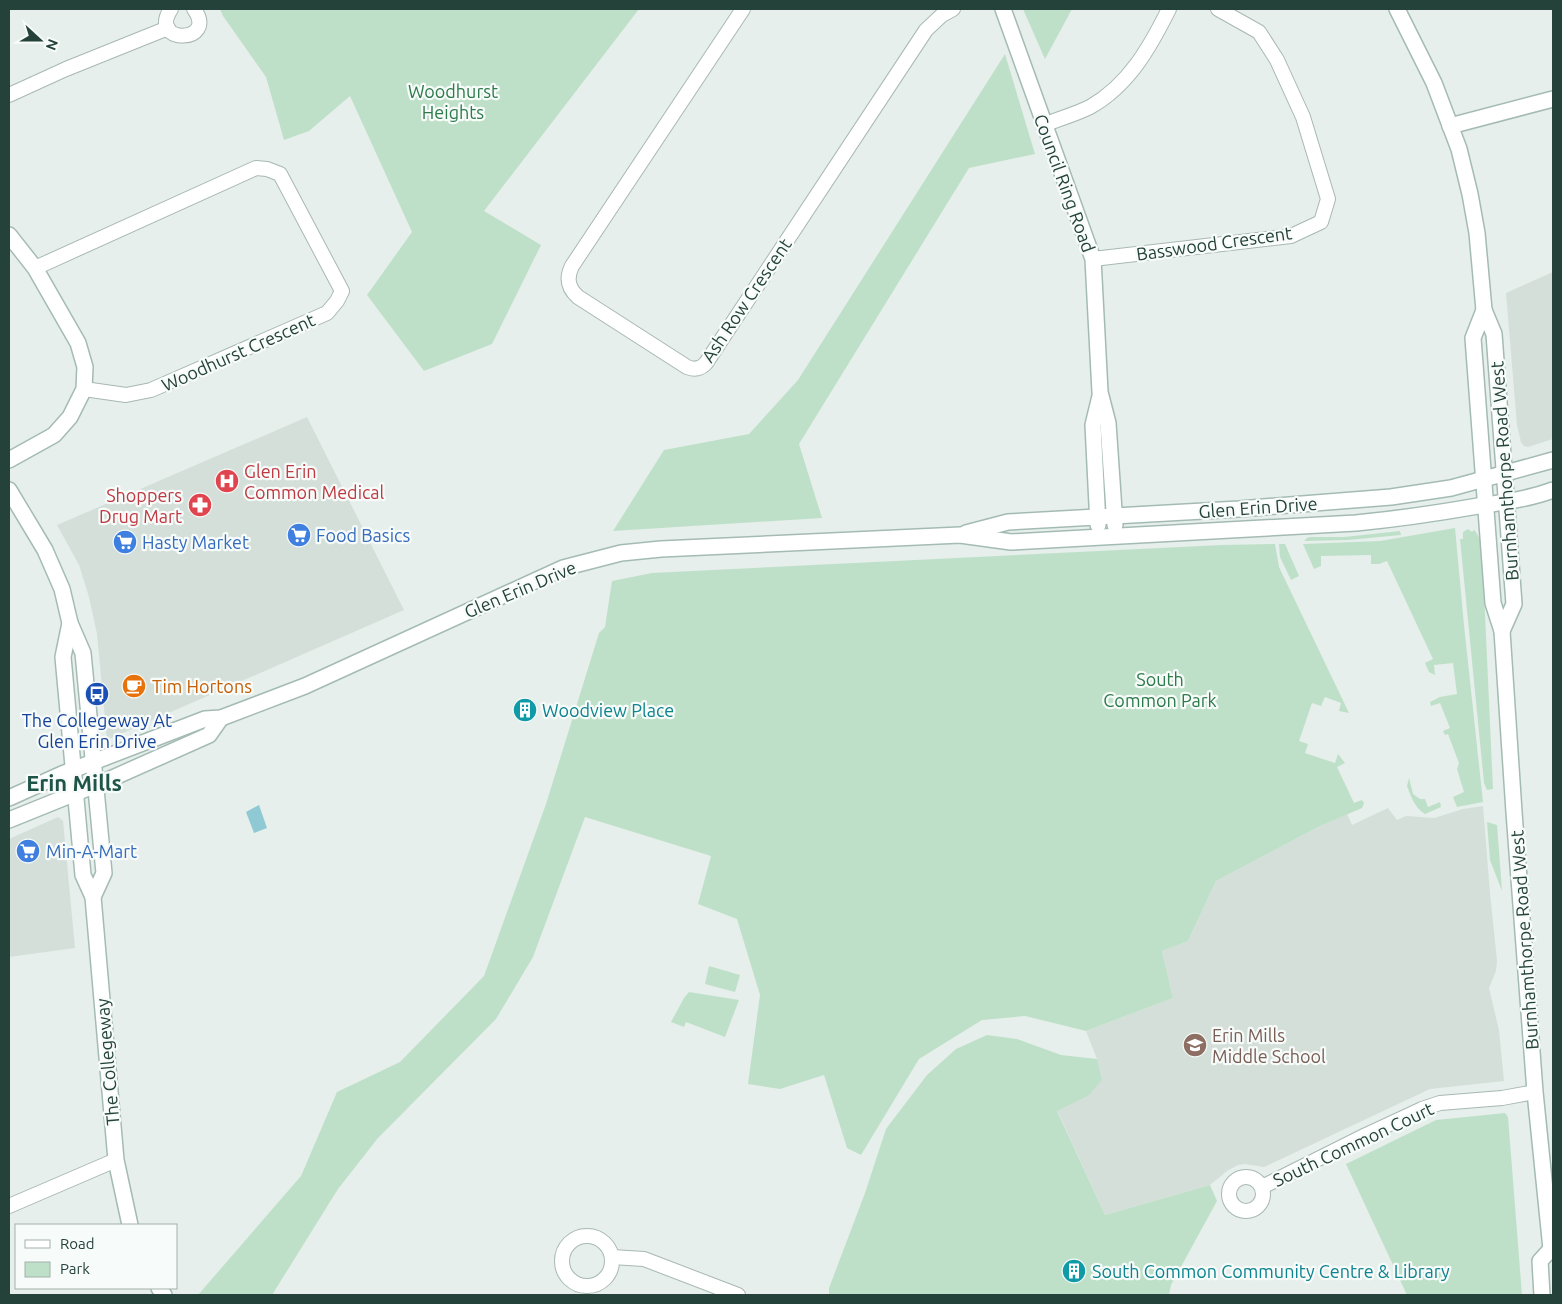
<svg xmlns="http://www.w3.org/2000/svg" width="1562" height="1304" viewBox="0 0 1562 1304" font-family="Ubuntu,sans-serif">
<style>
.built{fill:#d4dfda}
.green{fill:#bfe0c8}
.water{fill:#8ec9d4}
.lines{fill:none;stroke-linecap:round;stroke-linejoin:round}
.street-casing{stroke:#a8b8b2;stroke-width:16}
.secondary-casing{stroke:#a4bbb3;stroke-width:18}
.street{stroke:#fff;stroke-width:14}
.secondary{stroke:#fff;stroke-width:15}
.labels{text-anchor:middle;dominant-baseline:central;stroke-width:4.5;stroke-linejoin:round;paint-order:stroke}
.park-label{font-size:18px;fill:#2d7a4b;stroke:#f7fbf9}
.street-label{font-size:18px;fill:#24423a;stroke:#f7fbf9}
.health-label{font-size:18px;fill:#be3a42;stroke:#f7fbf9;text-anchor:start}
.shop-label{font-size:18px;fill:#366cbe;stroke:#f7fbf9;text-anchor:start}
.food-label{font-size:18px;fill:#c56008;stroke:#f7fbf9;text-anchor:start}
.culture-label{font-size:18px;fill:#0d838f;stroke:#f7fbf9;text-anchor:start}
.transit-label{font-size:18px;fill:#164399;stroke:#f7fbf9}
.education-label{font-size:18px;fill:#785e54;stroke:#f7fbf9;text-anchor:start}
.district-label{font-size:22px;font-weight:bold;fill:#1f5548;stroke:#f7fbf9}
</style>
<rect width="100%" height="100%" fill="#e6efeb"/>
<g class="built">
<polygon points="1553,272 1553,439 1528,447 1524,446 1521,442 1517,425 1506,293"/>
<polygon points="307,417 404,610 107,740 97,634 89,597 79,565 57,525"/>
<polygon points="1483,806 1490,893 1497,961 1496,971 1489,988 1499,1030 1504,1081 1430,1089 1264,1167 1245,1164 1238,1165 1227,1171 1210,1185 1105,1215 1057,1110 1088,1096 1097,1059 1086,1031 1173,998 1162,951 1188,941 1216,881 1320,826 1347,814 1352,825 1388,808 1397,820 1406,816 1434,818 1463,809"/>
<polygon points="58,817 63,821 75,948 9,957 9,839"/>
</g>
<g class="green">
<polygon points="220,9 639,9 484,211 541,245 492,344 424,371 367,295 412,232 350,96 309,131 284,140 266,77 223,16"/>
<polygon points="1023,9 1072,9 1045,59"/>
<polygon points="1005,54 1035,154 969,168 799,444 822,518 613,531 664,450 749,434 798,380"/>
<polygon points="1455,528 1464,625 1483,802 1457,807 1453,797 1464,792 1457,769 1459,763 1448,734 1445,735 1443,731 1450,728 1440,703 1431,706 1430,702 1440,697 1457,694 1453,663 1434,665 1435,675 1429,672 1425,663 1433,659 1387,561 1379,564 1371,564 1371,555 1321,556 1321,566 1314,569 1303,544 1380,541"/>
<path d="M1468 529 1472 532 1474 530C1479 535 1480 541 1482 548L1493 789 1487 790 1484 783 1460 539H1463V532Z"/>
<polygon points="1400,531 1401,535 1348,540 1304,541 1307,538 1310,537 1344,537"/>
<polygon points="1275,544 1279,567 1349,713 1339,711 1341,703 1325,697 1321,706 1312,703 1299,741 1308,744 1305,753 1335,763 1338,754 1345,763 1337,767 1354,803 1362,800 1364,803 1362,808 1320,826 1216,881 1188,941 1162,951 1173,998 1086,1031 1025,1016 982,1020 919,1059 861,1155 847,1148 824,1075 780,1089 748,1084 760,995 737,919 698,904 711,856 585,817 533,957 496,1019 378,1138 338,1189 272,1295 198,1295 301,1176 337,1092 400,1062 484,976 546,804 599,633 605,627 612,581 652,573 1222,545"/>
<polygon points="1279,544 1285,544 1299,576 1291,580 1280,557"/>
<path d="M1409 778 1413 794 1420 799H1425L1428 807 1440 802 1441 807 1425 814C1415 808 1411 797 1407 786Z"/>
<polygon points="1487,822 1497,825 1502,891 1490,860"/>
<polygon points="709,966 740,975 735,992 705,984"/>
<polygon points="689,992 739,1000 725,1037 686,1022 684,1027 671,1022 684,998"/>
<polygon points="987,1035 1017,1039 1061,1055 1097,1059 1102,1080 1088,1096 1057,1111 1105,1215 1210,1185 1217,1201 1171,1285 1169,1295 829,1295 829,1288 865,1193 886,1129 927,1075 956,1049"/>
<polygon points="1505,1113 1508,1117 1522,1295 1407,1295 1346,1164 1436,1120"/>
</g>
<polygon class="water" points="259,805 267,828 254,833 246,812"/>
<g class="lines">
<g class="street-casing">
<g id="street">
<path d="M171 9C147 45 219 44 194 9"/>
<path d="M743 9 572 266C566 278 568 288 578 297L687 367C694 370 701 369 706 363L926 30 942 15 953 9"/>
<polyline points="9,95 66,69 168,28"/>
<path d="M1043 125C1059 119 1076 114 1090 107 1129 85 1150 47 1169 9"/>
<polyline points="1093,259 1291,236 1321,222 1328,199 1303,117 1277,60 1259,32 1218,9"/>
<polyline points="35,268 256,168 267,169 280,174 342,291 337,301 327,313 151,390 126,395 84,389"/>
<circle cx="1246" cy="1194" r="17"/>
<polyline points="1262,1187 1366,1135 1422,1109 1440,1103 1502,1098 1535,1092"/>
<polyline points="9,1206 116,1160"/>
<circle cx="587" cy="1261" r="25"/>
<polyline points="612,1257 644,1259 738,1295"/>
</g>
</g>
<g class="secondary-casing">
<g id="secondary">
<polyline points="1003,9 1093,259 1100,392 1108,423 1115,525"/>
<polyline points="1397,9 1434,83 1459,149 1470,194 1477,233 1484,310 1494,334 1514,604 1502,631"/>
<polyline points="1450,126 1553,99"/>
<polyline points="9,235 35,268 78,343 85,367 84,389 70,417 54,435 9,460"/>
<polyline points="1484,310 1473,338 1493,603 1502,631 1514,812 1535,1092 1551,1249 1553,1252"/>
<polyline points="9,490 45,550 62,589 70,623 83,653 104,873 93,897"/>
<polyline points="1098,525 1093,425 1100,396"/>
<polyline points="966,533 1008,522 1239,509 1391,497 1451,488 1553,460"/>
<polyline points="70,623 63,657 83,875 93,897 116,1160 130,1225"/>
<path d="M9 798 62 774 205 719 221 718 305 686 563 568 621 553 661 549 960 535 1011 542 1356 523C1397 519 1438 513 1478 506 1504 502 1529 499 1553 490"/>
<polyline points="9,820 108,780 209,735 221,718"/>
<polyline points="159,1288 164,1295"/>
<polyline points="1542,1295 1540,1261 1551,1249"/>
</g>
</g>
<use href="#street" class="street"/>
<use href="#secondary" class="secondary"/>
</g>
<defs>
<g id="hospital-disc" transform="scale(1.25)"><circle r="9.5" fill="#e0444e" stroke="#f7fbf9"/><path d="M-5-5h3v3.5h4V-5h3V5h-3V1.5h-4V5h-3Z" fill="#fff"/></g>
<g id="pharmacy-disc" transform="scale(1.25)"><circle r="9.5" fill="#e0444e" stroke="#f7fbf9"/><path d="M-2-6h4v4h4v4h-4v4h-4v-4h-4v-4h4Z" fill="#fff"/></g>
<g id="supermarket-disc" transform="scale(1.25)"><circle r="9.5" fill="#3f7fe0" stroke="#f7fbf9"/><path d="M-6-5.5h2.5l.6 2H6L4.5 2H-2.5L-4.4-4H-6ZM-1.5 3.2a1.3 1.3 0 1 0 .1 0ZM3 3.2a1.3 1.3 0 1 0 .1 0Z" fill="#fff"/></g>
<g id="cafe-disc" transform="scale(1.25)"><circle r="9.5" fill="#e8710a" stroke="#f7fbf9"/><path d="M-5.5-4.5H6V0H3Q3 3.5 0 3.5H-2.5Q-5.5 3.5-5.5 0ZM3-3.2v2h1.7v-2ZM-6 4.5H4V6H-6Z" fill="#fff"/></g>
<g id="bus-disc" transform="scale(1.25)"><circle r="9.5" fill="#1a4fb4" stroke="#f7fbf9"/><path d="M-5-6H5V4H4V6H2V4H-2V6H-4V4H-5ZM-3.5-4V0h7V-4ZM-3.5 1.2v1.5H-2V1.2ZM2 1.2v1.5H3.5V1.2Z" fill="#fff"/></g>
<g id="building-disc" transform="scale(1.25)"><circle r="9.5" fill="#0f9aa8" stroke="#f7fbf9"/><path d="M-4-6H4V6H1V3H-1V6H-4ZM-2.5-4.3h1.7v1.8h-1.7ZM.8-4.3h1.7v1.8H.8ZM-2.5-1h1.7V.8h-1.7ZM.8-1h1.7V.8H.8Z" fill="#fff"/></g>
<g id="school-disc" transform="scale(1.25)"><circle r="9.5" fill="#8d6e63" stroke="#f7fbf9"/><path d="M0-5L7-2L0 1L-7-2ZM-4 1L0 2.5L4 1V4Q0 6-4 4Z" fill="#fff"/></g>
</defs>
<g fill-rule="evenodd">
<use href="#hospital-disc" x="227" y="481"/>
<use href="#pharmacy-disc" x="200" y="505"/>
<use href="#supermarket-disc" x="299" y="535"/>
<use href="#supermarket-disc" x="125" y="542"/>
<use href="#cafe-disc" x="134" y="686"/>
<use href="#bus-disc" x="97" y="694"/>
<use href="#building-disc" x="525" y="710"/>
<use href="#supermarket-disc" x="28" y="851"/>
<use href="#school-disc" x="1195" y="1045"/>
<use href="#building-disc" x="1074" y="1271"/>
</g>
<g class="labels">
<g class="park-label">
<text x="453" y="91">Woodhurst<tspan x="453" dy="21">Heights</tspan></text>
<text x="1160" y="679">South<tspan x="1160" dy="21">Common Park</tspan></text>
</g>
<g class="street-label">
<text transform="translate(1065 183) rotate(70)">Council Ring Road</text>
<text transform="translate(1214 243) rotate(-8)">Basswood Crescent</text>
<text transform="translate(746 300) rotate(-56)">Ash Row Crescent</text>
<text transform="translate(238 352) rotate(-24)">Woodhurst Crescent</text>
<text transform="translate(1504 471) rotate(-94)">Burnhamthorpe Road West</text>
<text transform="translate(1258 507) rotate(-4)">Glen Erin Drive</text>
<text transform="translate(520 589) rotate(-23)">Glen Erin Drive</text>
<text transform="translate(1524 940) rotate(-94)">Burnhamthorpe Road West</text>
<text transform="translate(107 1062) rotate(-95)">The Collegeway</text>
<text transform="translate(1353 1144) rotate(-25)">South Common Court</text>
</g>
<g class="health-label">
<text x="244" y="471">Glen Erin<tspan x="244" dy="21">Common Medical</tspan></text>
<text x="182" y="495" text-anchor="end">Shoppers<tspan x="182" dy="21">Drug Mart</tspan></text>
</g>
<g class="shop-label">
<text x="316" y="535">Food Basics</text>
<text x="142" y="542">Hasty Market</text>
<text x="46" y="851">Min-A-Mart</text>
</g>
<g class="food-label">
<text x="152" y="686">Tim Hortons</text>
</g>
<g class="culture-label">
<text x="542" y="710">Woodview Place</text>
<text x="1092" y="1271">South Common Community Centre &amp; Library</text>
</g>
<g class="transit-label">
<text x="97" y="720">The Collegeway At<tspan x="97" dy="21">Glen Erin Drive</tspan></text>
</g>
<g class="education-label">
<text x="1212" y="1035">Erin Mills<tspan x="1212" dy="21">Middle School</tspan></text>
</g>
<g class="district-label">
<text x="74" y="782">Erin Mills</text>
</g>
</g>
<rect width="1562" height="1304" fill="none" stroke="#24423a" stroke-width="20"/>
<rect x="15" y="1224" width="162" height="65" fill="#f7fbf9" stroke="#a3b1ad"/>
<rect x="25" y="1240" width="25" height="8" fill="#ffffff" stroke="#a3b1ad"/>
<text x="60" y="1249" font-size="15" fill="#24423a">Road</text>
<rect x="25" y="1262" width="25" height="15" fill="#bfe0c8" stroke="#a3b1ad"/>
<text x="60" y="1274" font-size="15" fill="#24423a">Park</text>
<g transform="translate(40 40) rotate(111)" stroke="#f7fbf9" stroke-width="4" paint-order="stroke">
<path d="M0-4L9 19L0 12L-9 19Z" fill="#24423a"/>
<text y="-8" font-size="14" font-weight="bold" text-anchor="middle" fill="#24423a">N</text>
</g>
</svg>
